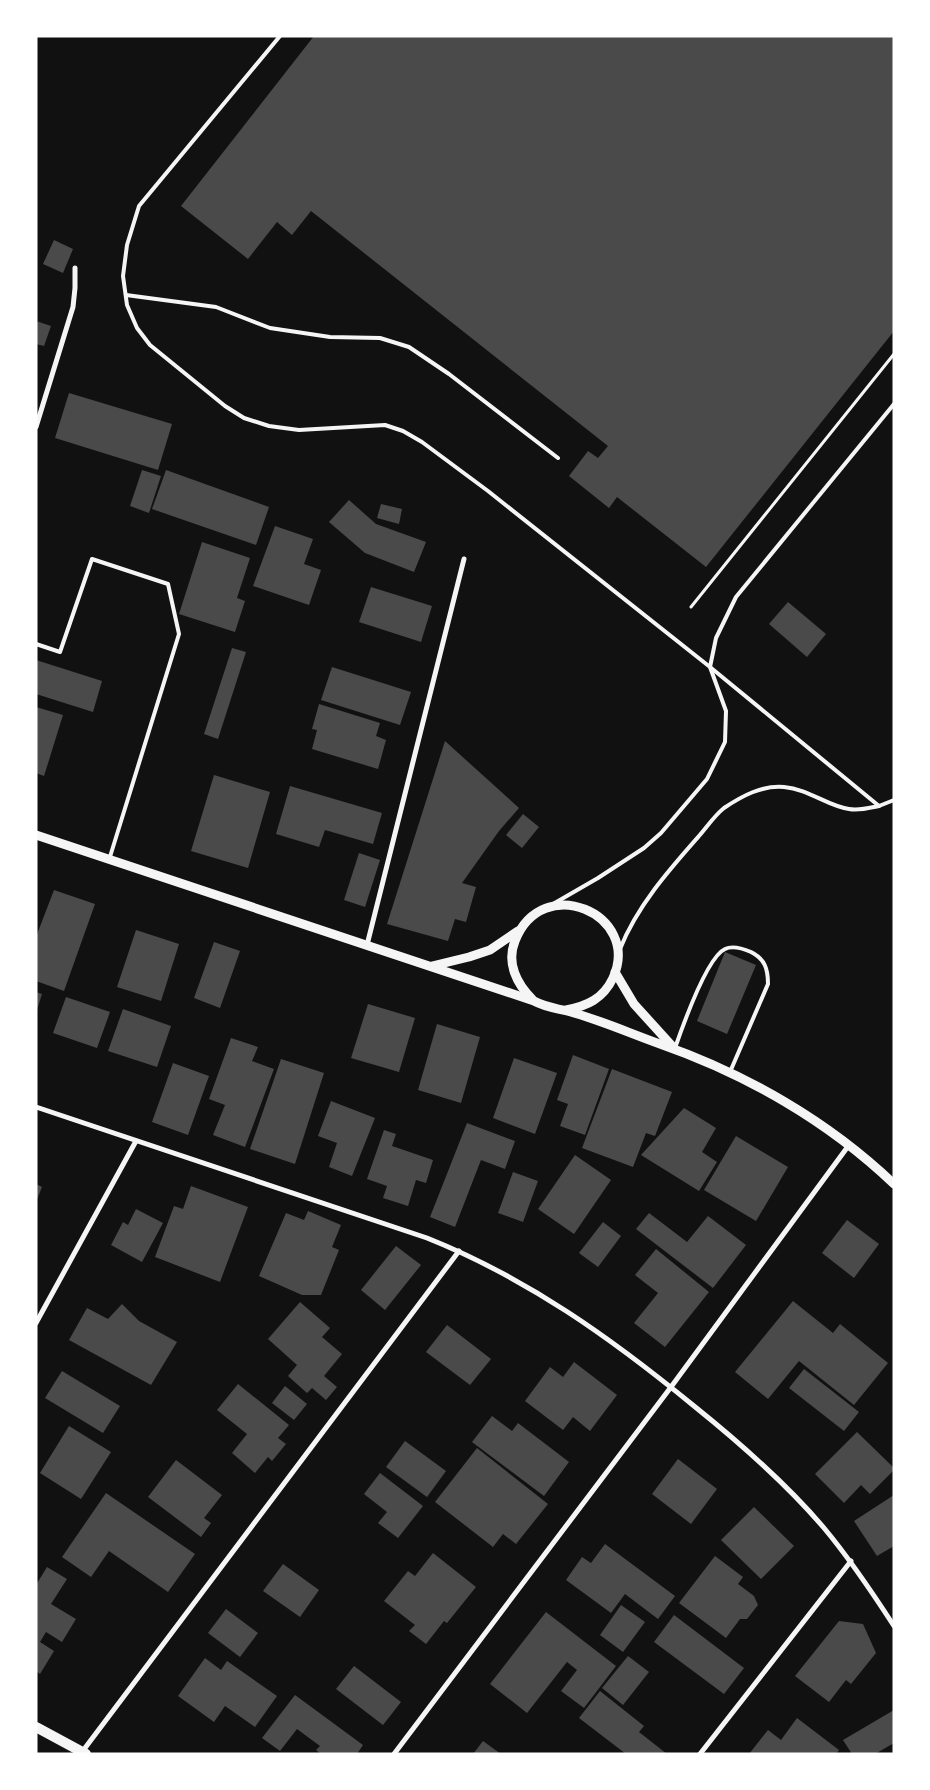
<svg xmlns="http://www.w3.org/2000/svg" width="930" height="1790" viewBox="0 0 930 1790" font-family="Roboto,sans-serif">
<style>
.building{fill:#4a4a4a}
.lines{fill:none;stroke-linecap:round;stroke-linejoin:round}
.path{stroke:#f5f5f5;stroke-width:3}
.service{stroke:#f5f5f5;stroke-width:4}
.minor{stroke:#f5f5f5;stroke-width:5}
.tertiary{stroke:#f5f5f5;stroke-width:9}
.secondary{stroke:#f5f5f5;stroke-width:10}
</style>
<rect width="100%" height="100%" fill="#111"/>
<g class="building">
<polygon points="314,36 894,36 894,331 706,567 617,497 609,508 569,476 588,451 598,458 608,446 311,211 292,235 277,222 248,259 181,206"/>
<polygon points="54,240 73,249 63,273 43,264"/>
<polygon points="36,321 51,326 44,346 36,344"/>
<polygon points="69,393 172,424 158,470 55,438"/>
<polygon points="142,470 161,476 149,513 130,506"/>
<polygon points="166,470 269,507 256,545 152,509"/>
<polygon points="349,500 376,524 426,542 414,572 365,553 329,522"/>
<polygon points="381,504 402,509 399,524 377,518"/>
<polygon points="275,526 313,539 304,564 321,570 309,605 253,586"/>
<polygon points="202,542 250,558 237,598 245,601 235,632 179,614"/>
<polygon points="371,587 432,606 421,642 359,622"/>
<polygon points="788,602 826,634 807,657 769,624"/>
<polygon points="232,648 246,652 218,739 204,734"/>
<polygon points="36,660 102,681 93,712 36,694"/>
<polygon points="332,667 411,692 400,725 321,700"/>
<polygon points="319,704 380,723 376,736 386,740 378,769 312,749 317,730 312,729"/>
<polygon points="36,707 63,715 44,776 36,773"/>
<polygon points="445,741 519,808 499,831 462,883 476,887 466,922 455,919 448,941 387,924"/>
<polygon points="214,775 270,792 248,868 191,851"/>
<polygon points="290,786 382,813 373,844 325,830 319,847 276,834"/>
<polygon points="523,814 539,827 522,848 506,835"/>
<polygon points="359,853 380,860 365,907 344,900"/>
<polygon points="54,890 95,904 64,991 36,981 36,937"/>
<polygon points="136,930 179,944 161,1001 117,987"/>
<polygon points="214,942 240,951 220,1008 194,998"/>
<polygon points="725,952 756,965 727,1034 697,1021"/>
<polygon points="36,992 42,994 37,1010 36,1010"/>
<polygon points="66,997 110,1012 97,1048 53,1033"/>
<polygon points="368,1004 415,1018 399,1072 351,1058"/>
<polygon points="123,1009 171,1026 157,1067 108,1051"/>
<polygon points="437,1024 480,1037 461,1103 418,1090"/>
<polygon points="231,1038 258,1047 252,1061 274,1069 245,1147 213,1135 225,1105 209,1099"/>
<polygon points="573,1055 609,1069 585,1135 560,1126 568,1104 557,1100"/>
<polygon points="514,1058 557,1073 535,1134 493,1118"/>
<polygon points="281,1059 324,1073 295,1164 250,1149"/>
<polygon points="173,1063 209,1076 188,1135 152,1122"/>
<polygon points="612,1069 672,1092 655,1136 646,1133 633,1167 582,1148"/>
<polygon points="331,1101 375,1118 352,1176 329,1167 337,1143 318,1136"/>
<polygon points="684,1108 716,1128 702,1152 717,1162 699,1191 641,1155"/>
<polygon points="467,1123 515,1141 505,1169 481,1160 455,1227 430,1217"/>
<polygon points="384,1130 396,1134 392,1146 433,1160 426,1183 416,1180 408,1206 383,1198 387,1186 367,1179"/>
<polygon points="736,1136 788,1167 756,1221 704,1190"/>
<polygon points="575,1155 611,1180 574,1234 538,1209"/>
<polygon points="513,1172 538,1181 523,1222 498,1213"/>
<polygon points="36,1184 42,1187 36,1202"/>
<polygon points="191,1186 248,1207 220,1282 155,1257 174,1206 183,1209"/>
<polygon points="136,1209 163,1223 142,1262 111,1245 123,1222 128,1225"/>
<polygon points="308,1211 341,1225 332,1247 339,1250 321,1295 302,1295 259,1276 286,1213 304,1220"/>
<polygon points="649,1213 687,1242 708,1216 746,1245 713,1288 636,1229"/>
<polygon points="847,1220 879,1244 854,1278 822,1253"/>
<polygon points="603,1222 621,1236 598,1267 579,1253"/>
<polygon points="396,1246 421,1265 385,1310 361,1290"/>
<polygon points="656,1249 709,1292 665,1347 634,1323 658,1293 635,1275"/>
<polygon points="793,1301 833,1333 840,1324 888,1363 854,1405 799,1361 768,1399 735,1372"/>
<polygon points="300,1302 330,1328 322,1337 342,1354 324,1376 337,1387 326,1400 312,1388 307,1393 288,1376 297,1365 268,1339"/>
<polygon points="122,1304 139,1321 177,1342 151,1385 69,1340 87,1308 108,1319"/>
<polygon points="447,1325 491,1359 470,1385 426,1352"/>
<polygon points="574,1362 617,1395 590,1431 573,1417 563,1430 525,1401 550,1367 563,1377"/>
<polygon points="804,1369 859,1412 844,1431 789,1388"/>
<polygon points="62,1371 120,1406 103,1433 45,1398"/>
<polygon points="238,1384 289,1425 278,1438 286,1444 272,1461 268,1457 255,1473 232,1453 247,1434 217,1410"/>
<polygon points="285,1386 307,1404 294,1420 272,1403"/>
<polygon points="492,1416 512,1431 518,1423 569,1462 544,1496 472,1442"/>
<polygon points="69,1426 111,1452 81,1499 40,1473"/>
<polygon points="857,1432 894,1468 894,1470 870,1494 861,1485 844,1503 815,1474"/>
<polygon points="405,1441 446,1471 427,1497 386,1467"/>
<polygon points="477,1448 548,1504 516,1544 503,1534 493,1547 435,1502"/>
<polygon points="678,1459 717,1489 691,1524 652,1494"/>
<polygon points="176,1460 222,1495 204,1518 211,1523 201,1537 148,1497"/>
<polygon points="380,1473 423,1506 398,1538 378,1523 387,1512 364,1494"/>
<polygon points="106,1493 195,1554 168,1592 109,1551 91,1577 62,1557"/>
<polygon points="894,1495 894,1546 877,1556 854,1521"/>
<polygon points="754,1507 794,1546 761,1579 721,1540"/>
<polygon points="605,1544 675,1596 658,1619 625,1594 611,1613 566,1580 582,1557 591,1563"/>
<polygon points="433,1553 476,1587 447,1623 444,1621 426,1644 409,1631 415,1625 384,1601 408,1571 415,1576"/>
<polygon points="715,1556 743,1577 738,1584 754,1596 758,1605 747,1619 740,1619 726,1638 679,1603"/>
<polygon points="283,1564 319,1590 300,1617 263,1591"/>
<polygon points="47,1567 67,1579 51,1604 76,1619 62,1642 46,1632 40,1642 54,1651 40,1674 36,1671 36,1585"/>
<polygon points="621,1605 645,1622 623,1652 600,1635"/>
<polygon points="226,1609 258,1633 240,1657 208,1633"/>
<polygon points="546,1612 616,1666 584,1708 561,1691 577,1670 567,1662 527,1713 490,1684"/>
<polygon points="674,1615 744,1668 724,1694 654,1642"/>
<polygon points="839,1621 863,1624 876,1653 851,1684 846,1680 829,1702 795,1676"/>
<polygon points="628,1656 649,1672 623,1705 602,1688"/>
<polygon points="205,1658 221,1670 227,1661 277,1696 255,1727 225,1706 214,1722 178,1696"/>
<polygon points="354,1666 401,1702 383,1725 336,1689"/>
<polygon points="600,1691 644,1726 639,1732 667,1754 626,1754 579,1718"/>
<polygon points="295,1695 363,1745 357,1754 321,1754 316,1750 320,1746 297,1729 280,1751 262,1738"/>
<polygon points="894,1710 894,1743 875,1754 852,1754 843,1740"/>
<polygon points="797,1718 839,1750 836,1754 749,1754 768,1730 781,1740"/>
<polygon points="483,1741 501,1754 473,1754"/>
</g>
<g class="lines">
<polyline class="path" points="691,607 894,354"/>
<g class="service">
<polyline points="280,36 139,206 127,245 123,276 127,305 137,328 150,345 225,406 244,418 269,426 299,430 385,425 403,431 422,442 488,491 710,667 879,806 894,800"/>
<polyline points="126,295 216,307 270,328 330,337 380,338 409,347 449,374 558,458"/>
<polyline points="36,644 60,652 92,559 168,584 179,634 109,860"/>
<polyline points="553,904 598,878 644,848 661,833 707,779 725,742 726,711 710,667 716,638 736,597 894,404"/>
<path d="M620 949C637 906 669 870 699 836 707 827 714 816 724 808 742 796 762 785 784 787 809 789 827 806 849 809 859 811 869 808 879 806"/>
<path d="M675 1048C682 1028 707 957 725 949 733 945 744 949 751 952 765 959 768 969 768 984L730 1072"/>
</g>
<g class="minor">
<polyline points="36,427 73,307 75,288 75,268"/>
<polyline points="367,945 464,559"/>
<path d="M36 1107 427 1238C527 1278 611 1338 694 1406 740 1443 786 1483 824 1528 850 1559 872 1592 894 1626"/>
<polyline points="36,1323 136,1141"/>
<polyline points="82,1752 459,1251"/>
<polyline points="394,1754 671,1387 849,1145"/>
<polyline points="700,1754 851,1561"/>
</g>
<g class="tertiary">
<path d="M36 835 534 1001C545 1007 555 1008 567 1011 598 1019 629 1033 660 1044 746 1074 828 1121 894 1184"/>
<polyline points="432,966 469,957 490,950 518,931"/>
<polyline points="615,972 634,1004 673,1047"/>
<path d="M532 999C517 984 506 963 515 941 542 871 642 914 613 978 603 999 587 1006 566 1010"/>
</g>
<polyline class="secondary" points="36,1727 86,1754"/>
</g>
<rect width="930" height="1790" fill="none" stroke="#ffffff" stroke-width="75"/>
</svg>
